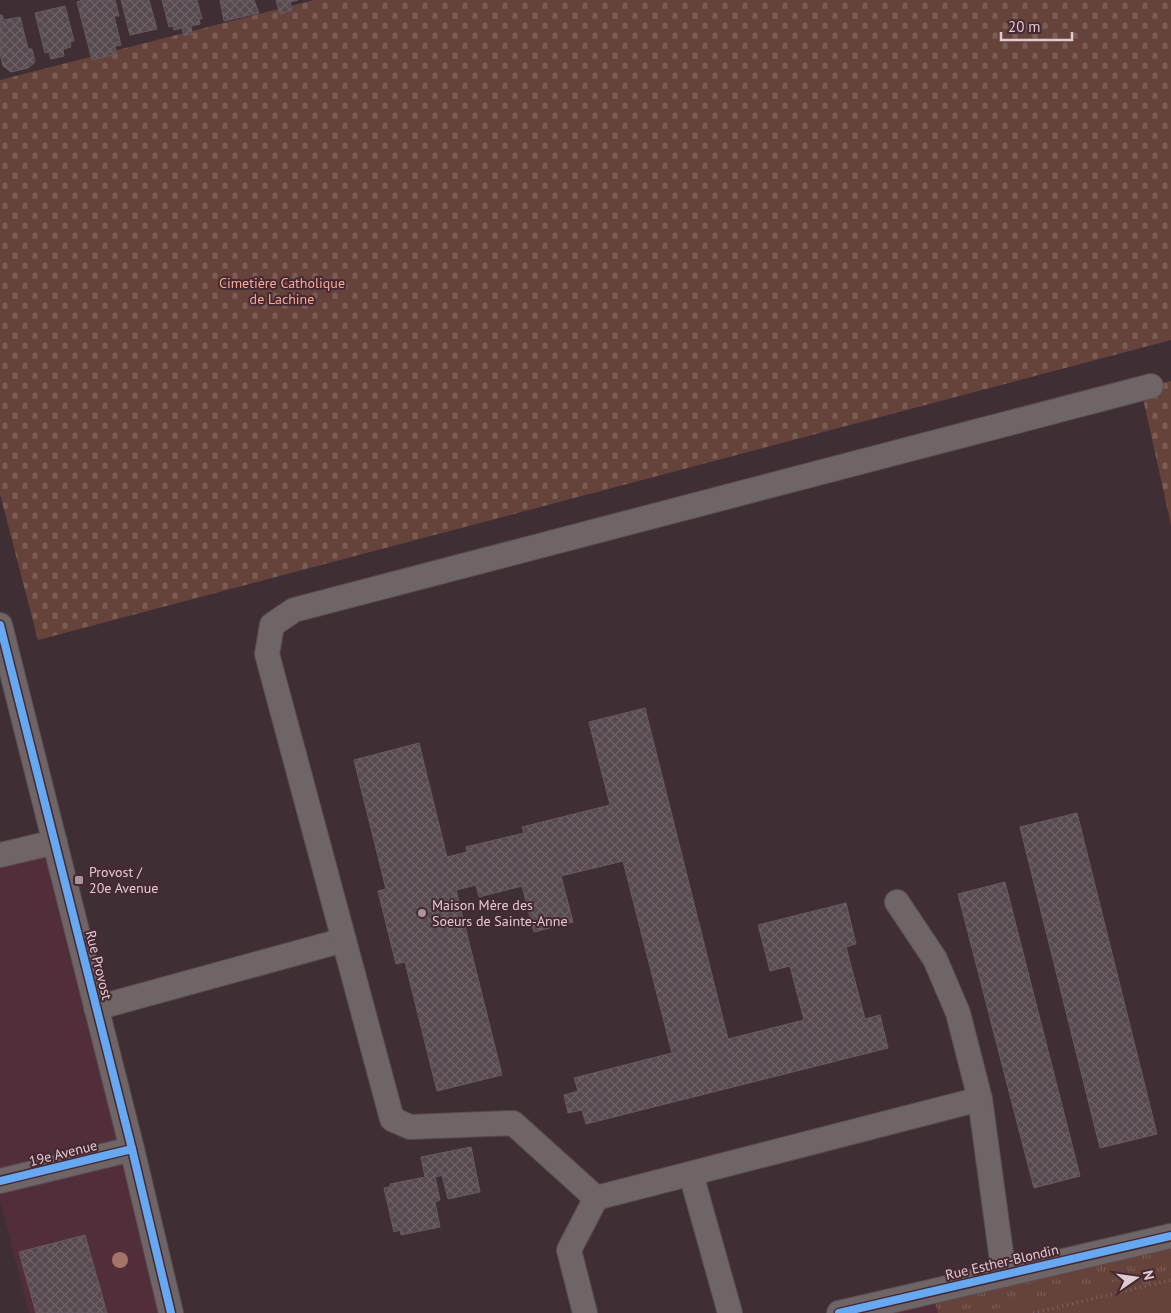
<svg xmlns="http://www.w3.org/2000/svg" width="1171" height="1313" viewBox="0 0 1171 1313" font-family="'PT Sans',sans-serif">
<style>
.built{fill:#512e3a}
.grass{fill:url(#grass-tufts)}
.cemetery{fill:url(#cemetery-stones)}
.pitch{fill:#66433a}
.building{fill:url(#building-cross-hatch);stroke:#675a60}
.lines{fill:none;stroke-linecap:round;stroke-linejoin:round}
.minor-casing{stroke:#5a4d51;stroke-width:26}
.path{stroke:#756b6d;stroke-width:3;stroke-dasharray:1 4;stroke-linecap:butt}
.minor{stroke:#6f6566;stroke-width:24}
.cycleway-casing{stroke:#462832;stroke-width:11}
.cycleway{stroke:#66a8f1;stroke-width:8}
.tree{fill:#a47369}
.poi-dot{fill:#a8949a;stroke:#462832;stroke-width:2}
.labels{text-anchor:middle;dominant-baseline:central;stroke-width:4;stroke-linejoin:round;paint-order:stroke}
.park-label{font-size:14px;fill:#f6aa94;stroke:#462832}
.poi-label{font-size:14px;fill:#e0cbd1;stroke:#462832;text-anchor:start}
.street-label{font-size:14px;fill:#e0cbd1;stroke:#462832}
</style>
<defs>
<pattern id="grass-tufts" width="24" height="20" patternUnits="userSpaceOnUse" patternTransform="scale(1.25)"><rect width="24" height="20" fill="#66433a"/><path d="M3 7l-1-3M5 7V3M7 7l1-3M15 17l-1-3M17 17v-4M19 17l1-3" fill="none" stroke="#7c5d55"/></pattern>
<pattern id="cemetery-stones" width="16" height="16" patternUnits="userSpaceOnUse" patternTransform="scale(1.25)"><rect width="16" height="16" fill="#66433a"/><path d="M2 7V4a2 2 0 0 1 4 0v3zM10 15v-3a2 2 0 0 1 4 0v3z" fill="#7c5d55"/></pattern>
<pattern id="building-cross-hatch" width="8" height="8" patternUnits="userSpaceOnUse" patternTransform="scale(1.25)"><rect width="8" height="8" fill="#56494f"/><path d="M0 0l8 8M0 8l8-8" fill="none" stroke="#6e6267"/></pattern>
</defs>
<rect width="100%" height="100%" fill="#3f2f34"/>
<g class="built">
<polygon points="55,842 171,1313 29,1313 0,1200 0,855"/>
<polygon points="932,1291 938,1313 839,1313"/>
</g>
<polygon class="grass" points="1171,1236 1171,1313 938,1313 932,1291"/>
<g class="cemetery">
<polygon points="314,0 1171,0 1171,340 38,640 0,494 0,80"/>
<polygon points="1171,381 1171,525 1141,389"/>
</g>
<polygon class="pitch" points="1132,1278 1137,1297 1171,1289 1171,1313 975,1313"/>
<g class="building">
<polygon points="83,0 115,0 119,16 114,16 121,45 115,46 116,54 92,60 77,2"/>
<polygon points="121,0 149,0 157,29 130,35"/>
<polygon points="162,0 197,0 202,19 199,19 200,24 191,26 192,34 184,36 182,28 174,30 173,26 169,27"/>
<polygon points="220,0 254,0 259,13 224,21"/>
<polygon points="276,0 298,0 290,2 292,10 280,14"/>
<polygon points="65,6 74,41 70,42 71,47 63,49 64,56 51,59 49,52 45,53 35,13"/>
<polygon points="0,15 2,15 4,20 20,17 28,49 32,49 35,62 28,68 11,72 3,66 0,53"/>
<polygon points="645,708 728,1039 804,1020 790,966 770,971 758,925 846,903 856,944 846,947 865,1019 880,1015 888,1048 586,1124 582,1110 568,1113 564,1095 578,1091 574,1078 672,1053 623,861 561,876 573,922 534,932 522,886 479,897 476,885 456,890 502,1075 437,1091 405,962 396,964 378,891 386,889 354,760 419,743 447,857 467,852 466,847 524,833 522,827 610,805 589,722"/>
<polygon points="1077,813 1157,1134 1100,1148 1020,827"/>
<polygon points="1005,882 1080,1176 1034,1188 958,894"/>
<polygon points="471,1147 480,1192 448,1199 442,1175 435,1177 440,1200 435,1202 440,1227 401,1235 400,1230 394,1232 384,1188 390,1187 390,1184 425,1177 421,1157"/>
<polygon points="85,1235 107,1313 36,1313 19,1252"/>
</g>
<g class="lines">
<g class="minor-casing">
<g id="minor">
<polyline points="0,625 132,1149 171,1313"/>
<polyline points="0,855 55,842"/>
<polyline points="897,902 935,959 958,1013 980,1099 1004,1275"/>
<polyline points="96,1008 344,940"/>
<polyline points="980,1099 596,1198 513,1123 410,1127 392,1119 267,654 272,625 294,610 1151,386"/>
<polyline points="691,1174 730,1313"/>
<polyline points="0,1181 132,1149"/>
<polyline points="585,1313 569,1250 596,1198"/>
<polyline points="839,1313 1171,1236"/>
</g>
</g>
<polyline class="path" points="1033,1313 1171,1280"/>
<use href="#minor" class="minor"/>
<g class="cycleway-casing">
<g id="cycleway">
<polyline points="0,625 132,1149 171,1313"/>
<polyline points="0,1181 132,1149"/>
<polyline points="839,1313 1171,1236"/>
</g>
</g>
<use href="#cycleway" class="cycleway"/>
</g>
<circle class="tree" cx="120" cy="1260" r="8"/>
<g class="poi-dot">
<rect x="74" y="875" width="10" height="10" rx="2.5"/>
<circle cx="422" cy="913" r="5"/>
</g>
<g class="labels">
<g class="park-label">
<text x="282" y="283">Cimetière Catholique<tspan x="282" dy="16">de Lachine</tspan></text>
</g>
<g class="poi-label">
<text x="89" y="872">Provost /<tspan x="89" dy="16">20e Avenue</tspan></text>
<text x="432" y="905">Maison Mère des<tspan x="432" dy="16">Soeurs de Sainte-Anne</tspan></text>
</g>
<g class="street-label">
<text transform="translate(99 965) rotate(76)">Rue Provost</text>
<text transform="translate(63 1153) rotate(-14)">19e Avenue</text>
<text transform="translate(1002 1262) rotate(-13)">Rue Esther-Blondin</text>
</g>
</g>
<g transform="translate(1136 1278) rotate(77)" stroke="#462832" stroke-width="4" paint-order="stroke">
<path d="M0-4L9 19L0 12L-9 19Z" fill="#e0cbd1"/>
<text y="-8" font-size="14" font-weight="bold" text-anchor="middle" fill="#e0cbd1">N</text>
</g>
<path d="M1001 32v8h71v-8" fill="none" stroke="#e0cbd1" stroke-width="2.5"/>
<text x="1008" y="32" font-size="15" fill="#e0cbd1" stroke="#462832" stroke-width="4" paint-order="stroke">20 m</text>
</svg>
